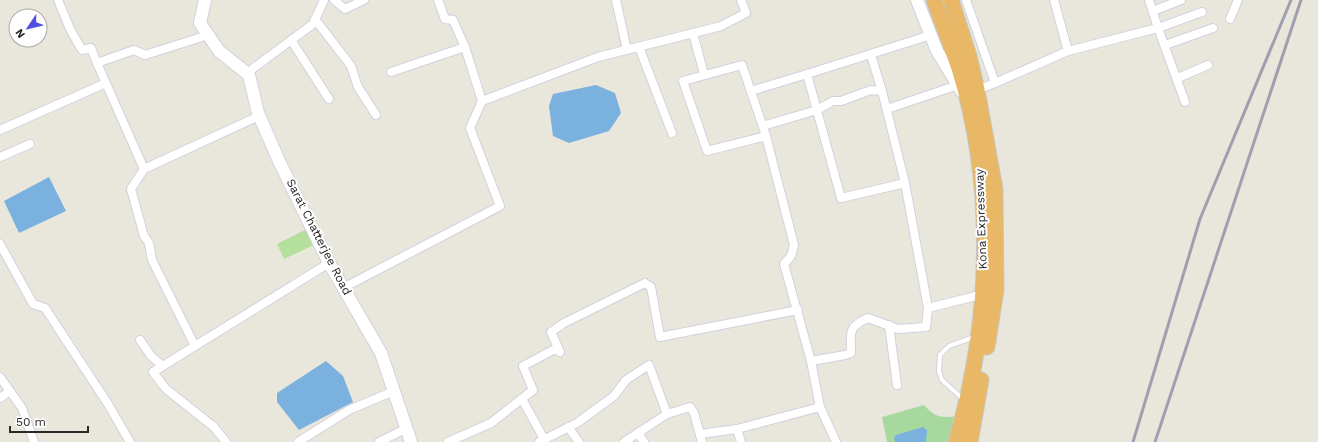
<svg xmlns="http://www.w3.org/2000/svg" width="1318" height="442" viewBox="0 0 1318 442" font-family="'Work Sans',sans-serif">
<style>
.green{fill:#a7d99f}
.pitch{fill:#b5df9c}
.water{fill:#7bb1de}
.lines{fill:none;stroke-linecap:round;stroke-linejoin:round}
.lane-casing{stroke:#d1d1df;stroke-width:6}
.street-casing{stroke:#d1d1df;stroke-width:10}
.secondary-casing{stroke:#d1d1df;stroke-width:14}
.highway-casing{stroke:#c7c7c7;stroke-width:17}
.lane{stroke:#fff;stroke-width:4}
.street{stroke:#fff;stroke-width:8}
.secondary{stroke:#fff;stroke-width:12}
.highway{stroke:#e9b866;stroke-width:15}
.rail{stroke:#a09fb0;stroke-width:3}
.labels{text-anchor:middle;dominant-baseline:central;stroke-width:4;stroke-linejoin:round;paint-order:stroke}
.street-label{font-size:12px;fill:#282828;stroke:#fff}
</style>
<rect width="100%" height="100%" fill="#e9e6dc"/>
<path class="green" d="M924 405C937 420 943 417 962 416L955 442H887L882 417Z"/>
<polygon class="pitch" points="307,229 314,245 284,259 277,244"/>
<g class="water">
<polygon points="596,85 615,93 621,113 609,131 569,143 553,136 549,106 553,94"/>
<polygon points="49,177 66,211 19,233 4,201"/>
<polygon points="326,361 343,376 353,402 299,430 277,402 277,393"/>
<polygon points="923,427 927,430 926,442 895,442 894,438 896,435"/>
</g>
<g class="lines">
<g class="lane-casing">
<polyline id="lane" points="963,399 942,380 939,371 940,355 949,346 974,337"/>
</g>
<g class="street-casing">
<g id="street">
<polyline points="58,0 70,29 82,50 91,48 97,63 134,50 145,55 208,35"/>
<polyline points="334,0 345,9 364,0"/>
<polyline points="438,0 445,19 453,20 465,47"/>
<polyline points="616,0 627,50"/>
<polyline points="966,0 995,83 977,90"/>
<polyline points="1054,0 1068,51"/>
<polyline points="1149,0 1158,28 1202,12"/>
<polyline points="1153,11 1181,0"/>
<polyline points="315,19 351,66 358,87 376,115"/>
<polyline points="1230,19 1238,0"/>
<polyline points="693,33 704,74"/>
<polyline points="291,40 329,99"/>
<polyline points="1165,45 1213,28"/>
<polyline points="639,47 672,133"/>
<polyline points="871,55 882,91"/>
<polyline points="97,63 144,169 259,116"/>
<polyline points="391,72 465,47 482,101 598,57 721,26 746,13 741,0"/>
<polyline points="247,73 313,24 324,0"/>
<polyline points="807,74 931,35"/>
<polyline points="1178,78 1208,65"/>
<polyline points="995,83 1068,51 1158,28 1185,102"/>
<path d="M751 91 807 74 841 198 905 183 928 308 926 327 898 329 868 318C847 327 851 333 851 353L845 355 811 361"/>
<polyline points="887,109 958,85"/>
<polyline points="763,126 817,110 833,101 841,101 871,90 882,91 905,183"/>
<polyline points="0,130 106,83"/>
<polyline points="766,136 707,151 683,81 742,65 766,136 794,245 791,256 784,264 811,361 820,407 836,442"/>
<polyline points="0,157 30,144"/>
<polyline points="144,169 131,189 144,236 149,243 152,260 195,346"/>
<polyline points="0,244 33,304 45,308 108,404 130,442"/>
<polyline points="343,288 500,206 470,128 482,101"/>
<polyline points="928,308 984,294"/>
<polyline points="889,325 897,385"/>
<polyline points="140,340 151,356 163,366"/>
<polyline points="0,377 22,408 34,442"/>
<polyline points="0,398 10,391"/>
<polyline points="522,399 544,439"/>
<polyline points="568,427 579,442"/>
<polyline points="737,429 741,442"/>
<polyline points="638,433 644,442"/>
<polyline points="700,434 737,429 820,407"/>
<polyline points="226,442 214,427 166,389 153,372 329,263"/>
<polyline points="298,442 349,410 394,391"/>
<polyline points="379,442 407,428"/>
<polyline points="448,442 491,423 533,390 523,366 555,349 560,352 551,332 564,323 645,283 651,287 660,337 798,310"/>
<polyline points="539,442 577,423 614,396 626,380 649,365 667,414"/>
<polyline points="624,442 667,414 690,407 694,413 702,442"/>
</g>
</g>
<g class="secondary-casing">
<g id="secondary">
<polyline points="205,0 200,23 219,51 249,75 258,113 279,161 329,263 381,353 411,442"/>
<polyline points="917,0 937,51 962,92"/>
</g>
</g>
<g class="highway-casing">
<g id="highway">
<path d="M934 0C942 23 951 45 959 68 996 189 991 322 956 442"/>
<polyline points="951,0 969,56 977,90 995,189 996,290 987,347"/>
<polyline points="970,442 981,380"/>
</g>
</g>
<use href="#lane" class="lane"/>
<use href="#street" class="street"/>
<use href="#secondary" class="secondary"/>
<use href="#highway" class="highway"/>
<g class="rail">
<polyline points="1133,442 1200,219 1291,0"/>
<polyline points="1155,442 1301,0"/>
</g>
</g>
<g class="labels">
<g class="street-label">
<text transform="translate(981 219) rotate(-92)">Kona Expressway</text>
<text transform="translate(319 237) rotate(63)">Sarat Chatterjee Road</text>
</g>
</g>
<g transform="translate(28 28) rotate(235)"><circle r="19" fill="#ffffff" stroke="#a9a9a9"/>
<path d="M0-3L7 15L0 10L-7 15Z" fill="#504fe2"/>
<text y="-6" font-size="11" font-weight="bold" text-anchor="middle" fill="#282828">N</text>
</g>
<path d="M10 426v6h78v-6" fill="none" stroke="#282828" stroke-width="2"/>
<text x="16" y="426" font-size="12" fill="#282828" stroke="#ffffff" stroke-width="3" paint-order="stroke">50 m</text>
</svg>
